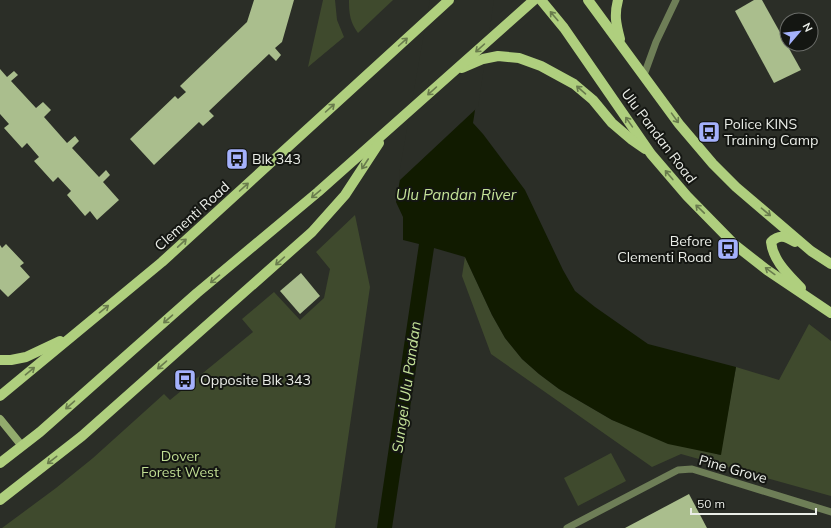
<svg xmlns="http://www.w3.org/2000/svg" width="831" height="528" viewBox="0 0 831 528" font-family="Mulish,sans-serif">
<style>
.green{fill:#3f4a2d}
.water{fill:#111b00}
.pier{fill:#2b2e27}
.building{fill:#aabe8d}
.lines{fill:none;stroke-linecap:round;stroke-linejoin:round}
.lane{stroke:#6e7e57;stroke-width:7}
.secondary{stroke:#93ab6d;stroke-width:8}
.primary{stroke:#afcf7e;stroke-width:10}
.oneway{stroke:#697c4d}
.labels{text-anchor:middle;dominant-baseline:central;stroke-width:4;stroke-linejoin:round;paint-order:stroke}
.poi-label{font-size:14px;fill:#ebeee8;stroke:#141612;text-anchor:start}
.street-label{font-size:14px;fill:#ebeee8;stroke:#141612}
.park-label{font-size:14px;fill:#c1de94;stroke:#141612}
.water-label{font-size:15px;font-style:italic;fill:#c5e399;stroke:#141612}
</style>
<rect width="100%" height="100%" fill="#2b2e27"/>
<g class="green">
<polygon points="323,0 335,0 337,20 344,37 308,67"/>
<path d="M349 0H393L358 33C350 22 349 14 349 0Z"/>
<polygon points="355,215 370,287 335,528 2,528 56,488 93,458 164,394 170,400 253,332 242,319 274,292 300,320 324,298 330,269 316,252"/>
<polygon points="465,257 492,315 505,338 522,359 539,374 559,389 612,420 720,455 736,367 779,380 809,324 831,341 831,496 681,454 652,467 491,354 462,276"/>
<polygon points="611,453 626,481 578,506 564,478"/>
</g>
<polygon class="water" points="432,0 492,0 473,123 483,134 525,190 563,270 575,291 595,307 648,344 736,367 721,455 668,444 612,420 559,389 539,374 522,359 505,338 492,315 465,257 434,248 392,528 377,528 419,244 403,240 403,217 396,202"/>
<polygon class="pier" points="430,0 494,0 478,107 400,180 399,174"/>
<g class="building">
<polygon points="254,0 294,0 282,42 275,48 281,55 276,61 269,54 209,111 214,116 203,126 199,122 154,165 130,139 175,96 178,99 186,92 180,86 247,22"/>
<polygon points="754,0 762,0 801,70 774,83 735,11"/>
<polygon points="0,69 7,77 14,71 18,75 11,81 36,108 43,102 51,110 44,117 67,143 75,136 79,141 72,148 99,177 106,170 110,175 103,182 119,200 97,220 90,211 85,216 67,195 71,191 58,177 53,182 34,161 39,157 27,143 22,148 4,128 9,124 0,114"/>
<polygon points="6,244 24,263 20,266 30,277 8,297 0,289 0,245 2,248"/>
<polygon points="301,273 320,296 300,314 280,291"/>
<polygon points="689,494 707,528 625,528"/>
</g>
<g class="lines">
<g class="lane">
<polyline points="644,75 656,42 676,0"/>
<polyline points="567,528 678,470 692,469 831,512"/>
</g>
<polyline class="secondary" points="0,419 22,446"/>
<g class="primary">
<polyline points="541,0 564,28 651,154 687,196 735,245 767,270 831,313"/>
<polyline points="588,0 679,124 713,164 736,187 811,251 831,264"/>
<path d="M618 0C614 15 616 24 620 39"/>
<polyline points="462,68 483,59 498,56 519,58 541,66 574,84 593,100 612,123 632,140 645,149"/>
<path d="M795 242C785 236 779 234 771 242 773 261 789 275 801 288"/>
<polyline points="0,360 11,360 26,357 60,341"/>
<polyline points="0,396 162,262 449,0"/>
<polyline points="0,463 40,432 197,293 318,192 534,0"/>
<polyline points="0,500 82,436 312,232 345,195 379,143"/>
</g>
</g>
<defs><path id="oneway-shaft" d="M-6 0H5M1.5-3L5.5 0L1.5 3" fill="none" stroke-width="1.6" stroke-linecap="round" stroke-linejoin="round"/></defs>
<g class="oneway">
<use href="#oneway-shaft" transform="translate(554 16) rotate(-130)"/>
<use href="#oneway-shaft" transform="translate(403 42) rotate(-42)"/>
<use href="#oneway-shaft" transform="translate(480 48) rotate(138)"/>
<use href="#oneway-shaft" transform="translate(581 90) rotate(-139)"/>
<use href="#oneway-shaft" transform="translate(432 91) rotate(138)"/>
<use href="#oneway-shaft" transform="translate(330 108) rotate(-42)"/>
<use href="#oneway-shaft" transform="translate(675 118) rotate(54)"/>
<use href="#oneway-shaft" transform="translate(629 122) rotate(-125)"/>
<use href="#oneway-shaft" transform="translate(365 164) rotate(123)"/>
<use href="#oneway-shaft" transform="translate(669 175) rotate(-130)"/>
<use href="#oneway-shaft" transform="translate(244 187) rotate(-42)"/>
<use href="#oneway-shaft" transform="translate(316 194) rotate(140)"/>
<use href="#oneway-shaft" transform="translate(700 209) rotate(-136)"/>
<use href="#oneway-shaft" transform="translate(766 212) rotate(40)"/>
<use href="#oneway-shaft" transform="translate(182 243) rotate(-43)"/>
<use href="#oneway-shaft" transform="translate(280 261) rotate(138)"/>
<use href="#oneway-shaft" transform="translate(770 271) rotate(-144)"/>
<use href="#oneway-shaft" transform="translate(215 279) rotate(140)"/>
<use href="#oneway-shaft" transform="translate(104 309) rotate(-39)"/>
<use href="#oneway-shaft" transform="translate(168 319) rotate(139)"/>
<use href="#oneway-shaft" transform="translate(162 365) rotate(139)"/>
<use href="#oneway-shaft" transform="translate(30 371) rotate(-40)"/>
<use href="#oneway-shaft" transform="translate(70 405) rotate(139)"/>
<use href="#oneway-shaft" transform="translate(52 460) rotate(142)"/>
</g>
<defs>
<g id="bus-square" transform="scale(1.15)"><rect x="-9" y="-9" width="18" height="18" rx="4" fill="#a4b1fc" stroke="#141612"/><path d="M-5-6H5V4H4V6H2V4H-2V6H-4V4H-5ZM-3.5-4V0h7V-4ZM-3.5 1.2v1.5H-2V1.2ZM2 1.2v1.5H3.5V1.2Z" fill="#111"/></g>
</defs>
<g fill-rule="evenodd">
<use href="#bus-square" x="709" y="132"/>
<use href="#bus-square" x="237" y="159"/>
<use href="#bus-square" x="728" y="249"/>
<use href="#bus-square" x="185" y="380"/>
</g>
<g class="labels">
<g class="poi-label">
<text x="724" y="124">Police KINS<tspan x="724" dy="16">Training Camp</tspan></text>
<text x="252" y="159">Blk 343</text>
<text x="712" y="241" text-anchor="end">Before<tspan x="712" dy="16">Clementi Road</tspan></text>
<text x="200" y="380">Opposite Blk 343</text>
</g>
<g class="street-label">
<text transform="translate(659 136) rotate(53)">Ulu Pandan Road</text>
<text transform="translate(192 216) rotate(-42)">Clementi Road</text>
<text transform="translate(733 469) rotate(16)">Pine Grove</text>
</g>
<g class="park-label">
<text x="180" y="456">Dover<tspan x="180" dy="16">Forest West</tspan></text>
</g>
<g class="water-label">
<text x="456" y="194">Ulu Pandan River</text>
<text transform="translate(406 387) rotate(-82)">Sungei Ulu Pandan</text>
</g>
</g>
<g transform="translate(799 32) rotate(62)"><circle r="19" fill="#141612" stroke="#6a6c68"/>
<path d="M0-3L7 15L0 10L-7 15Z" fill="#a4b1fc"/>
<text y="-6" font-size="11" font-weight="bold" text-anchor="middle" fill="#ebeee8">N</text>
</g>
<path d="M691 508v6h125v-6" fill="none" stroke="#ebeee8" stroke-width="2"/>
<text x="697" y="508" font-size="12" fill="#ebeee8" stroke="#141612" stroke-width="3" paint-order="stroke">50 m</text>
</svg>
